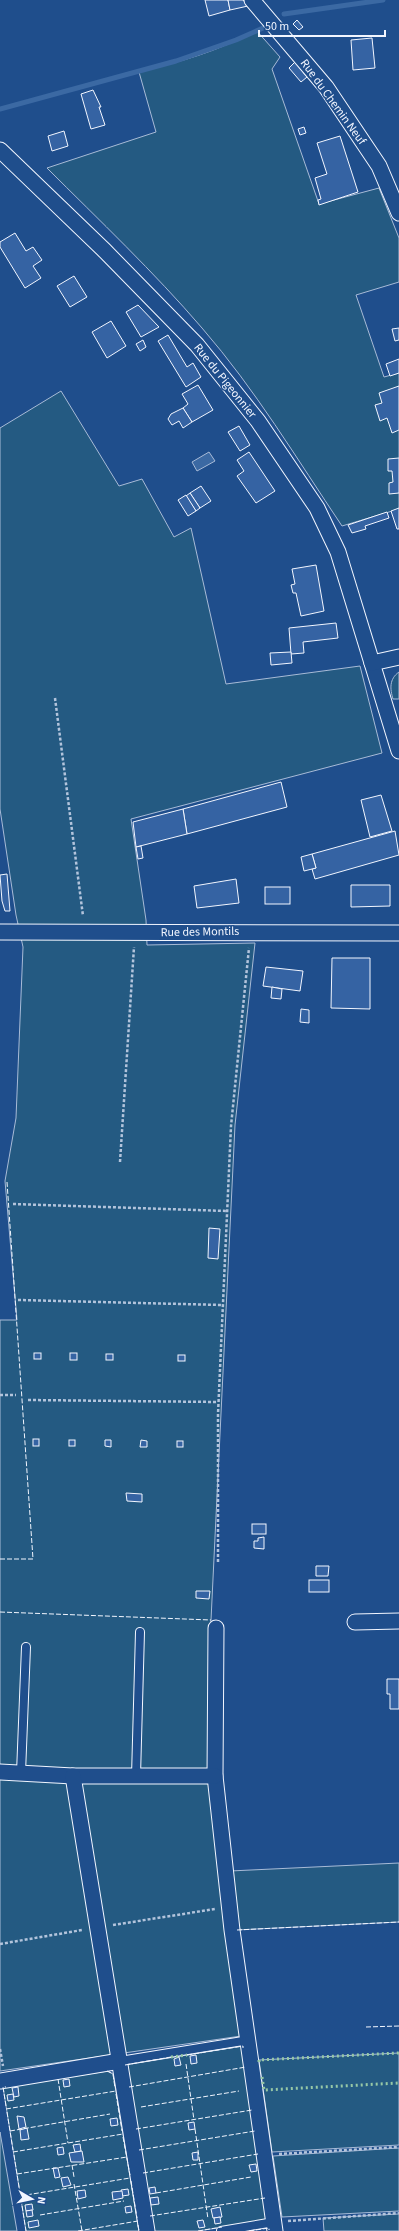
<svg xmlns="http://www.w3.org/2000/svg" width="399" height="2231" viewBox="0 0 399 2231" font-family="'Source Sans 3',sans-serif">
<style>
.green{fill:#245a82;stroke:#a8bbd7}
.water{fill:#3b69a3;stroke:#a8bbd7}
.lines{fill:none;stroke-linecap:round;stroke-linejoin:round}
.stream{stroke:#3b69a3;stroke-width:5}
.building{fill:#3563a3;stroke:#f2f6ff}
.service-casing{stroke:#f2f6ff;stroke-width:10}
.minor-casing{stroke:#f2f6ff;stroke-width:17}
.path{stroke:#b3c4dc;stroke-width:2.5;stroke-dasharray:3 2;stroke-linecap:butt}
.service{stroke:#1f4e8c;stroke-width:8}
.minor{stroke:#1f4e8c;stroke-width:15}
.hedge{stroke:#97c8a6;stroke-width:3;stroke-dasharray:2 3;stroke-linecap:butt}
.fence{stroke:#f2f6ff;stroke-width:1;stroke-dasharray:5 2;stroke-linecap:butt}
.labels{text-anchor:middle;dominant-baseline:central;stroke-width:3;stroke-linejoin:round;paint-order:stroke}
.street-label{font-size:12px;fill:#f2f6ff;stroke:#1f4e8c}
</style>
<rect width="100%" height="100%" fill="#1f4e8c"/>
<g class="green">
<path d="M256 30 280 57 272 69 319 204 379 188 399 238V282L356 295 384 377 399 373V509L342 526C297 459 255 389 202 328 154 272 99 220 47 168L156 132 139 72C179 62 220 51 256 30Z"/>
<polygon points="61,391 119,486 142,479 174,537 191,528 226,684 360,666 382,753 131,819 146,920 147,945 255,943 235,1125 211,1620 210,1755 241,2036 0,2071 0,1320 17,1320 5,1181 16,1118 23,947 16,915 0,809 0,428"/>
<path d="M399 672V699H393C390 689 389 679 399 672Z"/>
<polygon points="399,1863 399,1922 236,1930 230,1871"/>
<polygon points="243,2046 268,2220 198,2231 152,2231 125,2065"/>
<polygon points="399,2053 399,2145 272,2152 259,2060"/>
<polygon points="108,2071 113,2074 139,2231 26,2231 3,2087"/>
<polygon points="0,2132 17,2231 0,2231"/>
<polygon points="399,2148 399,2211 282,2217 273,2156"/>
<polygon points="399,2214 399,2231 324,2231 323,2218"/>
</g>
<polygon class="water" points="209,452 215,461 197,471 192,462"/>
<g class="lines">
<g class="stream">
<polyline points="284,14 383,0"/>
<polyline points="0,109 176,61 236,40 263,28"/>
</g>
</g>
<g class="building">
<polygon points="205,0 228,0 230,10 209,16"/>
<polygon points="228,0 243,0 248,6 230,10"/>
<polygon points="297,20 303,27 299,30 293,24"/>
<polygon points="372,38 375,68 353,70 351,40"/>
<polygon points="295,62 307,77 301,82 289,68"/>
<polygon points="93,90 101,107 99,107 105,125 91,129 81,94"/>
<polygon points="304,127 306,133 300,135 298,129"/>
<polygon points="64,131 68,146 52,151 48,136"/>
<polygon points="340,136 358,192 319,205 318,200 321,199 315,178 327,174 317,143"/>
<polygon points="15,233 26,251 33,247 42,260 33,266 41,278 25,288 0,247 0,242"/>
<polygon points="74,276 87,297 70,307 57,286"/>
<polygon points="138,305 159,327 141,337 126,312"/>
<polygon points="111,321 126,346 107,358 92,332"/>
<polygon points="399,328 399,340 395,341 392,329"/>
<polygon points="168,335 187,367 193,363 201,377 186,387 158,341"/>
<polygon points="143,340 146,347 140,351 136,344"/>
<polygon points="399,359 399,373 390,376 386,364"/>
<polygon points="198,385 213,410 192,422 183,408 188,404 182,394"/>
<polygon points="399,386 399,430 392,433 387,418 380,421 375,405 382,403 379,393"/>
<polygon points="183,408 192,422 183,428 179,421 172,425 168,419 171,414"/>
<polygon points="239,426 250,445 240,451 228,432"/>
<polygon points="249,452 275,491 256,503 237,476 244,471 237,460"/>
<polygon points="399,458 399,493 389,494 389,483 393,482 392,471 388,471 388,459"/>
<polygon points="201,486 211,501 200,508 190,493"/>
<polygon points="190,493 200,508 196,511 186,496"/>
<polygon points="186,495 196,511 188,516 178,500"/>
<polygon points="399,508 399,529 397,529 391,511"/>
<polygon points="387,512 389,518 365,526 366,529 352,533 348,525"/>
<polygon points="316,565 324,611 301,616 296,593 293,593 291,585 295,584 292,569"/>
<polygon points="336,623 338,638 303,642 304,653 291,654 289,628"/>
<polygon points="291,652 292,663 271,665 270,653"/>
<polygon points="281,782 287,807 187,834 183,809"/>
<polygon points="381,795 392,831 370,837 361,800"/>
<polygon points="183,809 187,834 136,847 133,822"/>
<polygon points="395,831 399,855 315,879 312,869 316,868 312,854"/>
<polygon points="141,846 143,858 138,859 136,847"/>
<polygon points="312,854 316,868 304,871 301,857"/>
<polygon points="7,874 10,911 5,911 2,901 0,875"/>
<polygon points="236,879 239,903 197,908 194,886"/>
<polygon points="351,885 390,885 390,906 351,907"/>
<rect x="265" y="887" width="25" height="17"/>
<polygon points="332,958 370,958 370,1009 331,1008"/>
<polygon points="266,967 303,971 300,991 263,986"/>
<polygon points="272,987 282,989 281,999 271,998"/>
<polygon points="301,1009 309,1010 309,1023 300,1022"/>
<polygon points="209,1228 220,1229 218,1259 208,1258"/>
<rect x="34" y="1353" width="7" height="6"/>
<rect x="70" y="1353" width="7" height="7"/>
<rect x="106" y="1354" width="7" height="6"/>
<rect x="178" y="1355" width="7" height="6"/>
<rect x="33" y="1439" width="6" height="7"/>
<rect x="69" y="1440" width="6" height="6"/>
<polygon points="105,1440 111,1440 111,1447 105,1446"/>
<polygon points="141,1440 147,1441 147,1447 140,1447"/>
<rect x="177" y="1441" width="6" height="6"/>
<polygon points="126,1493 142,1494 142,1502 127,1501"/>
<rect x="252" y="1524" width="14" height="10"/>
<polygon points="264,1537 264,1549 254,1548 254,1541 258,1541 258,1538"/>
<polygon points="316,1566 329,1566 328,1576 316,1576"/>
<rect x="309" y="1580" width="20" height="12"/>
<polygon points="196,1591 210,1591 209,1599 196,1598"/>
<polygon points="387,1679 399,1679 399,1709 390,1709 390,1694 387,1694"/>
<polygon points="196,2055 197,2063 191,2064 190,2056"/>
<polygon points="179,2057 181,2065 175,2066 174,2059"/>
<polygon points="69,2079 70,2086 64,2087 63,2080"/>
<polygon points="18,2087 19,2096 14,2097 12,2088"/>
<polygon points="13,2094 14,2100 8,2101 7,2095"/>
<polygon points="17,2116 24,2117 26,2127 19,2129"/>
<polygon points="117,2118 118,2125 111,2126 110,2119"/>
<polygon points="194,2122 195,2129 189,2130 188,2123"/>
<polygon points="27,2128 29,2139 21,2140 20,2130"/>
<polygon points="80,2144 81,2151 75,2152 73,2145"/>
<polygon points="63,2147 64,2154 58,2155 57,2148"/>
<polygon points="82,2151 84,2162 71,2162 69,2153"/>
<polygon points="198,2152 198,2160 193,2160 192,2153"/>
<polygon points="256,2164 257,2171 251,2172 249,2165"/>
<polygon points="53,2168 58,2168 60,2177 55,2178"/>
<polygon points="68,2177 71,2185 63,2187 61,2178"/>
<polygon points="155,2187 156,2193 150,2194 149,2188"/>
<polygon points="128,2189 129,2195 122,2196 121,2190"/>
<polygon points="85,2190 86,2197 78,2199 77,2191"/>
<polygon points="122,2191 123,2198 113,2200 112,2192"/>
<polygon points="158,2197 159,2204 151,2205 150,2198"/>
<polygon points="32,2204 33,2210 26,2211 25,2205"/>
<polygon points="131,2206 132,2212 126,2213 125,2207"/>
<polygon points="220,2207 222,2217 213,2218 211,2209"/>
<polygon points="32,2210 33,2216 27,2217 26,2211"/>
<polygon points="220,2217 221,2223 215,2224 214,2218"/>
<polygon points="38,2220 39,2226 29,2228 28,2222"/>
<polygon points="203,2220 205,2227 199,2228 197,2221"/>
</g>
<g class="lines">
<g class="service-casing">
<g id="service">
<polyline points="21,1773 26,1647"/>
<polyline points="136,1776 140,1632"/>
<polyline points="120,2061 249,2040"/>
<polyline points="221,2231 274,2222"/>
</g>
</g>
<g class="minor-casing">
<g id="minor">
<polyline points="252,0 326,87 379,166 399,213"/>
<polyline points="0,150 105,251 197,345 258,421 317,508 338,552 399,751"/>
<polyline points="372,663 399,657"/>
<polyline points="0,932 399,933"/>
<polyline points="355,1622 399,1621"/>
<polyline points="216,1628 215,1776 232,1930 275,2231"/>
<polyline points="0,1772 73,1776 215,1776"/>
<polyline points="73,1776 147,2231"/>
<polyline points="0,2081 120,2061"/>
</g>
</g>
<g class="path">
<polyline points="55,698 83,916"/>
<polyline points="120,1162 134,947"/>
<polyline points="13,1204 227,1211"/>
<polyline points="18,1300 222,1305"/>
<polyline points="0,1395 16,1395"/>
<polyline points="28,1400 218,1402"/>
<polyline points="218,1562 218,1414 231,1126 249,948"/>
<polyline points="113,1925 215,1909"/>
<polyline points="0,1944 82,1930"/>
<polyline points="0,2049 3,2066"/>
<polyline points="279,2154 399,2147"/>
<polyline points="288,2221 399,2213"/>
</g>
<use href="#service" class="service"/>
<use href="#minor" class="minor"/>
<g class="hedge">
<polyline points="171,2057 187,2055"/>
<polyline points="259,2062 259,2060 399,2053"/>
<polyline points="262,2077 264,2090 399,2083"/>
</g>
<g class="fence">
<polyline points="0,1559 33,1559 7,1182"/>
<polyline points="0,1612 211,1620"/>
<polyline points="237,1930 399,1922"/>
<polyline points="366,2027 399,2026"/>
<polyline points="187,2055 243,2046 243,2048"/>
<polyline points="186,2064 194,2120"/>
<polyline points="125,2065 171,2057"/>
<polyline points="107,2071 113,2074 115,2088"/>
<polyline points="58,2079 68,2143"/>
<polyline points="129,2087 246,2067"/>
<polyline points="116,2094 122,2131"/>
<polyline points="6,2106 3,2087 6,2087"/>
<polyline points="141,2107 239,2091"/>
<polyline points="6,2109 116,2091"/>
<polyline points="7,2112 13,2150"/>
<polyline points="136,2129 252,2110"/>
<polyline points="195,2129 208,2219"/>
<polyline points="10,2131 110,2114"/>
<polyline points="123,2137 130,2175"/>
<polyline points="139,2150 255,2131"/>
<polyline points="13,2152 123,2134"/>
<polyline points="14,2155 20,2193"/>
<polyline points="72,2165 74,2177"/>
<polyline points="143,2173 258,2154"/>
<polyline points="17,2174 127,2157"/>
<polyline points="131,2181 137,2218"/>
<polyline points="74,2184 82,2231"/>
<polyline points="156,2193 251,2177"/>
<polyline points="20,2196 130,2178"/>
<polyline points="21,2199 26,2231"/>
<polyline points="40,2215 124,2201"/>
<polyline points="150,2216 265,2198"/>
<polyline points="138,2225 139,2231"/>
<polyline points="78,2231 138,2221"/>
<polyline points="198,2231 222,2227"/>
<polyline points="249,2231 269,2228 269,2230"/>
</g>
</g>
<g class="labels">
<g class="street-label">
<text transform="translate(333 102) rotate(54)">Rue du Chemin Neuf</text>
<text transform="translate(225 381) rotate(51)">Rue du Pigeonnier</text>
<text transform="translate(200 932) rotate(-1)">Rue des Montils</text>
</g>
</g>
<g transform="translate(32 2199) rotate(99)" stroke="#1f4e8c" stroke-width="3" paint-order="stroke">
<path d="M0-3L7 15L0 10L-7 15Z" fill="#f2f6ff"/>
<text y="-6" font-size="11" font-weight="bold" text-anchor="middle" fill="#f2f6ff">N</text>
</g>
<path d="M259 30v6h126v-6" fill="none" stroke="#f2f6ff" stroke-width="2"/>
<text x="265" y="30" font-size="12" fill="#f2f6ff" stroke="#1f4e8c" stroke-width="3" paint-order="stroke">50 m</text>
</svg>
